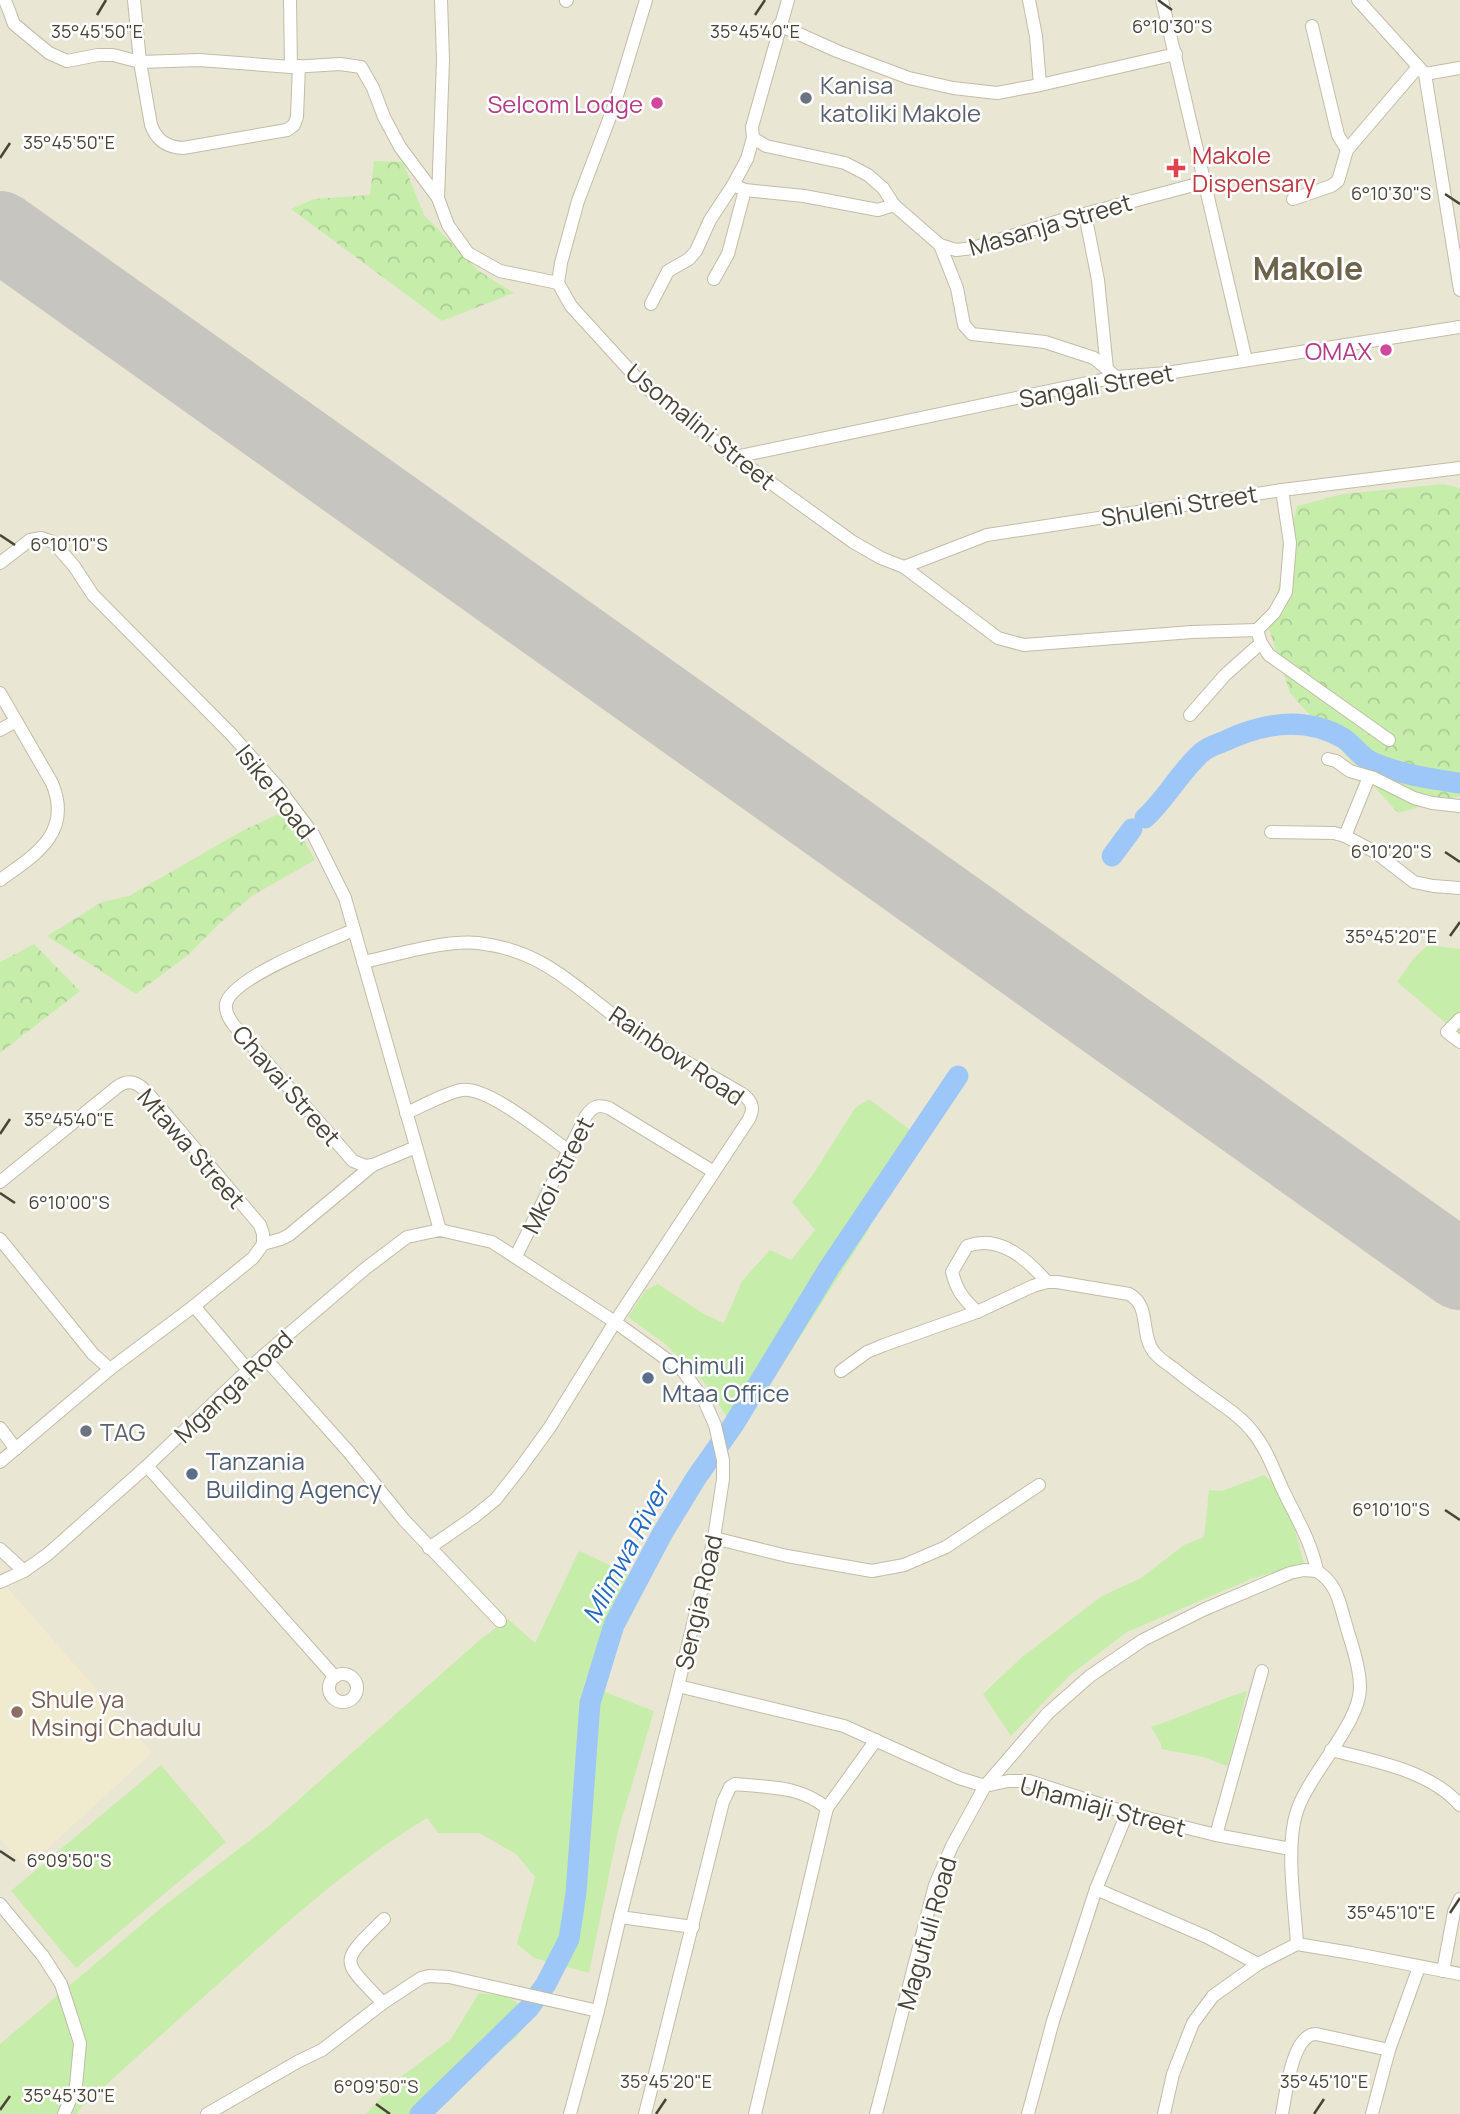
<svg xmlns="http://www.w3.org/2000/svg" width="1460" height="2114" viewBox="0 0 1460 2114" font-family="Manrope,sans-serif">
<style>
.residential{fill:#eae6d4}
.education{fill:#f0ebcf}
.green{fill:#c7edab}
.park{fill:url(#park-crowns)}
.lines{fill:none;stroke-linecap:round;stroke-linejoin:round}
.river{stroke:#9dc7f8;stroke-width:21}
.runway{stroke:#c6c5bf;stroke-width:80}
.street-casing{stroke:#c2bca8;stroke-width:14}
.street{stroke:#fff;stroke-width:12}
.ticks{fill:none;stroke:#494435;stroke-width:2.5}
.worship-dot{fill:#6b7280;stroke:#fff;stroke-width:2.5}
.hotel-dot{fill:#d1479c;stroke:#fff;stroke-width:2.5}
.health-dot{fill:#e0444e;stroke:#fff;stroke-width:2.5}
.service-dot{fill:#5c6f8a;stroke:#fff;stroke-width:2.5}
.education-dot{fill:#8d6e63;stroke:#fff;stroke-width:2.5}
.labels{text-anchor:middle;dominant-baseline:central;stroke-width:5;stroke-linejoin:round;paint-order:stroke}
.worship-label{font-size:24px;fill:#5b616d;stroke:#fff;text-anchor:start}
.hotel-label{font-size:24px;fill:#b23c85;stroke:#fff;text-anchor:end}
.health-label{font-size:24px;fill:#be3a42;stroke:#fff;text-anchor:start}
.street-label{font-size:24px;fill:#494435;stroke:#fff}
.service-label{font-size:24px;fill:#4e5e75;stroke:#fff;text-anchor:start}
.education-label{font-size:24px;fill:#785e54;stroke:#fff;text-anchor:start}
.water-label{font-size:26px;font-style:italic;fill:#2269c0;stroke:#fff}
.district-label{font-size:32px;font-weight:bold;fill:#6d644b;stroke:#fff}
.ticks-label{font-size:18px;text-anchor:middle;fill:#494435;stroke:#fff;stroke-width:5;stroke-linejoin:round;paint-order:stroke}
</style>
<defs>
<pattern id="park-crowns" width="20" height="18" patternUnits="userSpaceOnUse" patternTransform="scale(1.75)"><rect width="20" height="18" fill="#c7edab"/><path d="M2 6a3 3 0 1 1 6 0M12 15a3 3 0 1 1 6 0" fill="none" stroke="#accc94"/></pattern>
</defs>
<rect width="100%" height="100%" fill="#f5f3e7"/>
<rect class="residential" x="0" y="0" width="1460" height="2114"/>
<polygon class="education" points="5,1585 152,1753 26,1868 0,1839 0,1591"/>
<g class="green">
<polygon points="1428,945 1460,949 1460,1035 1397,982 1414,958"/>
<polygon points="869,1099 913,1132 862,1207 869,1229 738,1434 704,1382 664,1343 628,1317 646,1290 658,1284 704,1314 724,1323 742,1281 770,1250 791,1260 815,1230 792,1202 814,1173 855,1108"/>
<path d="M1264 1475C1288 1492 1296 1535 1304 1563L1251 1579 1127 1632 1070 1675 1011 1736 983 1694 1022 1657 1102 1596 1141 1578 1184 1545 1204 1537 1209 1490 1222 1491Z"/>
<path d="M579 1551 629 1574 584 1684 654 1711 618 1831 589 1973 534 1958 517 1944 535 1877 516 1854 479 1833H438L427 1818C361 1858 303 1908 246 1959 190 2009 134 2059 79 2110L78 2114H0V2044L160 1909 270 1825 482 1638 508 1619 535 1643Z"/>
<path d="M1247 1691 1230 1759 1227 1766 1203 1757 1161 1749V1744L1151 1727C1184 1716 1214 1701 1247 1691Z"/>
<polygon points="161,1765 226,1842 76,1968 11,1891"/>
<polygon points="479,1993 505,1996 536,2013 516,2037 468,2076 434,2114 366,2114 397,2080 451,2039"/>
</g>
<g class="park">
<polygon points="374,161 403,162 424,215 479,271 514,293 442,321 291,209 314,199 370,195"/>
<polygon points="1443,484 1460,488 1460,796 1398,813 1290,693 1269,629 1297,506 1343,494"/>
<polygon points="287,810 315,860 252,896 220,923 188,955 136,994 47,936 102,902 129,896 242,831"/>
<polygon points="34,944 80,991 0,1053 0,962"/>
</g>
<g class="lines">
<g class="river">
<path d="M1145 818C1166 799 1180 772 1201 753 1207 747 1217 744 1225 741 1263 723 1305 716 1343 738 1353 744 1360 757 1372 762 1399 774 1430 779 1460 783"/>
<polyline points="1112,856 1132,829"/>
<polyline points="420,2114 529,2008 546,1984 569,1939 576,1893 590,1703 614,1625 662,1534 696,1478 734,1424 829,1268 958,1076"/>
</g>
<polyline class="runway" points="0,231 1460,1270"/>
<g class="street-casing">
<g id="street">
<polyline points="5,0 14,24 49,53 67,61 98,55 113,55 140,62 199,60 291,67 340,64 361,67 373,88 384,117 400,147 438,198 448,225 468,253 500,271 558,283"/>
<path d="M134 0 140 62 151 125C157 141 167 147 183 148L287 130 294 125 297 117 299 66"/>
<polyline points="290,0 291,67"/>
<polyline points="646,0 613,109 578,201 561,263 558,283 571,306 643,385 735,457 853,542 881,558 904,567 998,638 1024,645 1192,632 1257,630 1261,643 1269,655 1389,740"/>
<polyline points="788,0 752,127 753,138 766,146 845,163 868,175 883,188 894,205 940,245 956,250 973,248 1062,220 1205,182"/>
<polyline points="1029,0 1036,36 1040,85"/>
<polyline points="1162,0 1246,360"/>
<polyline points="1358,0 1425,74 1460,290"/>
<polyline points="566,1 567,0"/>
<polyline points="779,25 837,51 909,78 953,88 997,93 1040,85 1176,54"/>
<polyline points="1312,26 1338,135 1347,150"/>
<polyline points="1425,74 1460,68"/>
<polyline points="733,185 745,190 804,196 878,210 894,205"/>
<polyline points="438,198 443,60 441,0"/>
<polyline points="1293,199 1331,186 1338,181 1347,150 1418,67"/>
<polyline points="1085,214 1098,280 1107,369"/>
<polyline points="940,245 957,288 964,325 972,334 1045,342 1094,358 1116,377"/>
<polyline points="714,279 728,254 745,190"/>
<polyline points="651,304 668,271 689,259 696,251 710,220 733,185 747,159 753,138"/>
<polyline points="735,457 1116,377 1167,373 1460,327"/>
<polyline points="0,563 30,540 41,538 53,542 74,566 93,595 231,734 277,786 313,834 345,898 440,1230"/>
<polyline points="904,567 987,535 1282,490 1460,468"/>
<polyline points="1257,630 1274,613 1286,592 1290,543 1282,490"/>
<path d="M0 693 52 783C73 833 35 855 0 880"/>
<polyline points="1190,715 1225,675 1261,643"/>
<polyline points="0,730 16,721"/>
<polyline points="1328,759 1336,761 1350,771 1374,778 1414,798 1432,803 1460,806"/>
<polyline points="1271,832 1334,833 1345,836 1369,777"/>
<polyline points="1345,836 1375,852 1414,882 1433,886 1460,888"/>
<path d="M354 930C328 941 232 977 226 1004 225 1012 229 1018 233 1024L353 1161 366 1166 373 1165 416 1147"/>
<path d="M363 962C398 955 442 940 478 943 551 951 583 997 638 1033 672 1055 709 1074 744 1095 753 1103 754 1109 749 1119L615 1322 550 1427 521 1467 496 1499 474 1517 429 1548"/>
<polyline points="1460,1019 1447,1032 1460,1042"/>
<path d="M406 1113C421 1107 447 1092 462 1090 488 1086 546 1135 569 1151"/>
<path d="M0 1182 117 1087C132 1076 142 1086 152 1098L260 1225 263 1234V1244L253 1258 194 1306 110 1369 93 1354 0 1239"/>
<polyline points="263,1244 281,1239 289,1235 373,1165"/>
<path d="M516 1256 586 1116C593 1106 598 1104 609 1108L714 1172"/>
<polyline points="194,1306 248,1370"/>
<path d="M977 1312C962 1297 957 1291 952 1272L967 1246C999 1234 1027 1259 1047 1282"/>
<polyline points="263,1356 348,1451 404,1520 500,1621"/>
<path d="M841 1371 867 1352 884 1345 977 1312 1033 1286 1047 1282H1057L1129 1294C1151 1306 1140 1333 1153 1351 1158 1358 1166 1363 1173 1368 1190 1382 1207 1394 1224 1406 1234 1413 1245 1422 1252 1431 1266 1448 1273 1468 1282 1488 1295 1516 1311 1540 1317 1571"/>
<polyline points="0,1428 16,1449"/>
<polyline points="0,1462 110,1369"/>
<polyline points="147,1466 335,1677"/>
<polyline points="714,1538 787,1556 872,1571 904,1565 946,1547 1039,1485"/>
<polyline points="0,1549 24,1571"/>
<polyline points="0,1582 24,1571 48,1554 147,1466 263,1356 366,1268 407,1237 440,1230 492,1242 615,1322 683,1371 704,1400 715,1425 723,1460 723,1479 714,1538 678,1686 620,1917 598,2011 570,2114"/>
<circle cx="343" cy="1688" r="14"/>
<polyline points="678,1686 844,1726 959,1778 985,1786 1008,1781 1029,1781 1127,1813 1216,1835 1291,1849"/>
<path d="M1331 1750C1374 1761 1429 1770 1460 1805"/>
<polyline points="827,1808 876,1740"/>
<polyline points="1216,1835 1262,1671"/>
<polyline points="1096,1889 1207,1937 1258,1964"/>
<polyline points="0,1904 43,1956 61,1984 80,2043 76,2086 64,2114"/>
<polyline points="620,1917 693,1927"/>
<path d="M1297 1944C1295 1906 1285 1846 1297 1811 1309 1774 1360 1723 1360 1688 1360 1667 1352 1646 1346 1625 1339 1602 1338 1585 1317 1571"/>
<polyline points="1443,1971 1454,1912 1460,1899"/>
<path d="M383 2003C340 1958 339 1964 384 1919"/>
<polyline points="207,2114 299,2061 322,2050 383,2003 421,1978 429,1976 449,1977 598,2011"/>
<path d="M645 2114 723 1802 730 1787 735 1784C771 1788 798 1785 827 1808L755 2114"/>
<polyline points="876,2114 935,1885 952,1846 985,1786 1048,1713 1090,1676 1143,1640 1205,1609 1290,1573 1304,1570 1317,1571"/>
<polyline points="1028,2114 1053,2021 1096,1889 1127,1813"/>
<polyline points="1164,2114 1173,2074 1193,2023 1213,1996 1258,1964 1297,1944 1351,1953 1460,1974"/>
<path d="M1282 2114C1286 2094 1292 2034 1316 2034L1389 2050"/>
<polyline points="1372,2114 1389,2050 1419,1967"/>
</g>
</g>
<use href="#street" class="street"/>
</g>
<path class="ticks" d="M1158 0 1172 10M97 15 106 0M755 15 765 0M0 158 10 143M1445 194 1460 204M0 535 15 545M1445 852 1460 862M1450 936 1460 922M0 1134 10 1119M0 1193 15 1203M1445 1510 1460 1520M0 1851 15 1861M1450 1913 1460 1898M376 2104 390 2114M0 2110 10 2096M656 2114 666 2099M1314 2114 1324 2099"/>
<g class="worship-dot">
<circle cx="806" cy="98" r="7"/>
<circle cx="86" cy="1431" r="7"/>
</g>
<g class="hotel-dot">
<circle cx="657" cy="103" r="7"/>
<circle cx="1386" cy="350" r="7"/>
</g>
<path class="health-dot" d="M1172.5 157.5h7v7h7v7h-7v7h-7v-7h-7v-7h7z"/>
<g class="service-dot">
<circle cx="648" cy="1378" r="7"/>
<circle cx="192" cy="1474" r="7"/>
</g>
<circle class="education-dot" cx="17" cy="1712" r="7"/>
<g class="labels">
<g class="worship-label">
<text x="820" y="84">Kanisa<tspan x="820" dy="28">katoliki Makole</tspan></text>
<text x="100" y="1431">TAG</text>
</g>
<g class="hotel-label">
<text x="643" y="103">Selcom Lodge</text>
<text x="1372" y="350">OMAX</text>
</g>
<g class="health-label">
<text x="1192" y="154">Makole<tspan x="1192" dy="28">Dispensary</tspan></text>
</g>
<g class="street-label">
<text transform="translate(1050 224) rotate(-16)">Masanja Street</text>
<text transform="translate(1096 385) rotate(-10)">Sangali Street</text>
<text transform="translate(701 426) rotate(39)">Usomalini Street</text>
<text transform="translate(1179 505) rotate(-9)">Shuleni Street</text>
<text transform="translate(276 791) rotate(52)">Isike Road</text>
<text transform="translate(677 1055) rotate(34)">Rainbow Road</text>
<text transform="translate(287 1085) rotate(49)">Chavai Street</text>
<text transform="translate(192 1148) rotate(49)">Mtawa Street</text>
<text transform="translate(557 1175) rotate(-63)">Mkoi Street</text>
<text transform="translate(233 1386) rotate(-43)">Mganga Road</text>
<text transform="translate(698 1602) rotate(-77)">Sengia Road</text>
<text transform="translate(1103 1806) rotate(15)">Uhamiaji Street</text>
<text transform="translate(926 1933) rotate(-74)">Magufuli Road</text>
</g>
<g class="service-label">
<text x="662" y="1364">Chimuli<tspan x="662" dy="28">Mtaa Office</tspan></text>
<text x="206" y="1460">Tanzania<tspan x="206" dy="28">Building Agency</tspan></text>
</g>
<g class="education-label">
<text x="31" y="1698">Shule ya<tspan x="31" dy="28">Msingi Chadulu</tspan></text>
</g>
<g class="water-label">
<text transform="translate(625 1552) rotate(-62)">Mlimwa River</text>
</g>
<g class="district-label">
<text x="1308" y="268">Makole</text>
</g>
</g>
<g class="ticks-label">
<text x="1172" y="33">6°10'30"S</text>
<text x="97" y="38">35°45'50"E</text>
<text x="755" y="38">35°45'40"E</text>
<text x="69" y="149">35°45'50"E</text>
<text x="1391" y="200">6°10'30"S</text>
<text x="69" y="551">6°10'10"S</text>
<text x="1391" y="858">6°10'20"S</text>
<text x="1391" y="943">35°45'20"E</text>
<text x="69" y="1126">35°45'40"E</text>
<text x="69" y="1209">6°10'00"S</text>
<text x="1391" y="1516">6°10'10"S</text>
<text x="69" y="1867">6°09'50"S</text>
<text x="1391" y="1919">35°45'10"E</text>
<text x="666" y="2088">35°45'20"E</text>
<text x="1324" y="2088">35°45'10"E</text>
<text x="376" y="2093">6°09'50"S</text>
<text x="69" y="2102">35°45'30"E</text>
</g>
</svg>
